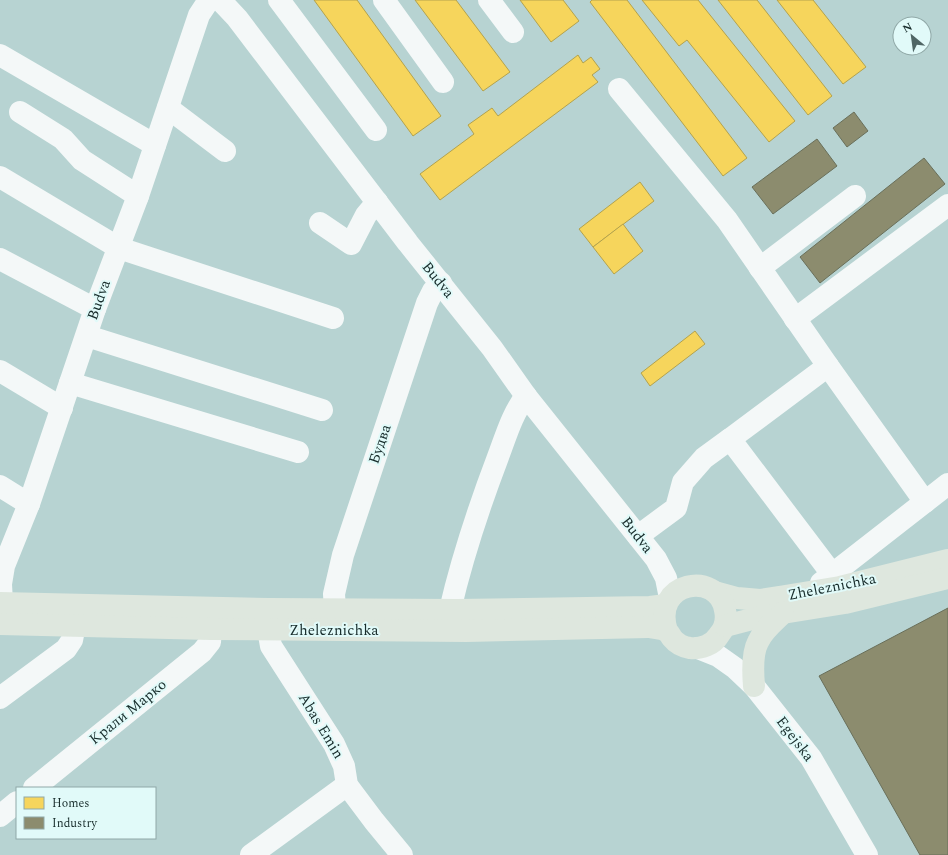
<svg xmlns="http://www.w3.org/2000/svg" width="948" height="855" viewBox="0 0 948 855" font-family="Spectral,serif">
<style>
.homes{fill:#f6d55c;stroke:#b3a24d}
.industry{fill:#8c8c6e;stroke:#696f5a}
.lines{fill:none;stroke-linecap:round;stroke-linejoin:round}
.minor{stroke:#f4f8f8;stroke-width:22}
.major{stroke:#dee7de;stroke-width:22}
.labels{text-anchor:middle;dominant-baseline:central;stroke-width:4;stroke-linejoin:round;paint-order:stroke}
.street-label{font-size:15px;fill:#172c2b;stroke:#e1faf9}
</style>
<rect width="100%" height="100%" fill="#b7d3d2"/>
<g class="homes">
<polygon points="314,0 357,0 441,116 413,136"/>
<polygon points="415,0 456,0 510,72 483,91"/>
<polygon points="520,0 563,0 579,21 551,42"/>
<polygon points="592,0 627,0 747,158 723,176 590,2"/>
<polygon points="642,0 698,0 795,121 769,142 687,40 679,46"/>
<polygon points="718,0 757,0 832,96 808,115"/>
<polygon points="777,0 813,0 866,67 843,84"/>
<polygon points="578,55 583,63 591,57 600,69 592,75 598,82 440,200 420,174 474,134 468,125 492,108 498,116"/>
<polygon points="640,182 654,201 593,247 579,229"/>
<polygon points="623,224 643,251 614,274 593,247"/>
<polygon points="695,331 705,344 650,386 641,373"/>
</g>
<g class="industry">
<polygon points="854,112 868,131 847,147 833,128"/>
<polygon points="817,139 837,166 773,214 752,187"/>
<polygon points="924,158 945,184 820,283 800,257"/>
<polygon points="948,608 948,855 920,855 819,676"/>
</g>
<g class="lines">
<g class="minor">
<polyline points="220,0 237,18 408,243 492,348 526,396 656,559 666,578 670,598"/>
<polyline points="279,0 376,130"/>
<polyline points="384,0 443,82"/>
<polyline points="489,0 513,32"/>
<polyline points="0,55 155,145"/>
<polyline points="619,89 727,220 828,366 925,502"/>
<polyline points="168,108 225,151"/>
<polyline points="20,112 63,139 82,160 138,196"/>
<polyline points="0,177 119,248 333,318"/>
<polyline points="320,223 351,244 366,215 377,202"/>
<polyline points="0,259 95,309"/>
<polyline points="760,268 855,196"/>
<polyline points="795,319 948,205"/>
<polyline points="87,336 322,410"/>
<polyline points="828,366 730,439 832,574"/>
<polyline points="0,371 62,408"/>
<polyline points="70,383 298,452"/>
<polyline points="0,486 29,504"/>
<polyline points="638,536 676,508 683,482 704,458 730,439"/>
<polyline points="821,583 948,484"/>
<polyline points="2,603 1,584 4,566 29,504 95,309 138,196 199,15 209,0"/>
<polyline points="268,610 268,629 271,646 334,744 344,766 347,785 374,821 402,855"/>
<polyline points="335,610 334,594 343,555 427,303 433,291 441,283"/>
<path d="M450 610C462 558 479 507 498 457 506 436 512 414 526 396"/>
<polyline points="698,648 718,656 735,668 754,686 811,758 867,855"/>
<polyline points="0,698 66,649 72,640 75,625"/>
<polyline points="34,788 202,652 210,642 211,629"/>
<polyline points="0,816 17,802"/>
<polyline points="251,855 347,785"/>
</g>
<g class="major">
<polyline points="715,592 737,598 760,600 785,596 840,587 948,560"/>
<polyline points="0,603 268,609 457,610 650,607 666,605"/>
<path d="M0 624 211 629 466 631 648 627C654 628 661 628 666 631 669 632 670 635 672 638 676 643 683 647 690 648 701 649 713 645 719 635 725 628 727 619 725 610 718 570 651 581 667 631"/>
<polyline points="725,626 764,616 845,603 948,578"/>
<path d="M754 686C753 674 752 653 758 642 763 630 774 622 783 613"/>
</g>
</g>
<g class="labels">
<g class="street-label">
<text transform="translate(438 280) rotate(51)">Budva</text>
<text transform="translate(99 300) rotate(-70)">Budva</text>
<text transform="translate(380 444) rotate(-71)">Будва</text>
<text transform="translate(637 535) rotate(52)">Budva</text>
<text transform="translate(832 587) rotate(-11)">Zheleznichka</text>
<text x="334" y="630">Zheleznichka</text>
<text transform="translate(128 712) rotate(-39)">Крали Марко</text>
<text transform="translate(321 726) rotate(59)">Abas Emin</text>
<text transform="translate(795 739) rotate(53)">Egejska</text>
</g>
</g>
<rect x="16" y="787" width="140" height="52" fill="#e1faf9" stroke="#90a8a7"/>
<rect x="24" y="797" width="20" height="12" fill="#f6d55c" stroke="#90a8a7"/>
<text x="52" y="807" font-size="12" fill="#172c2b">Homes</text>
<rect x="24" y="817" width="20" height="12" fill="#8c8c6e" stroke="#90a8a7"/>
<text x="52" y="827" font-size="12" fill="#172c2b">Industry</text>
<g transform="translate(912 36) rotate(331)"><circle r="19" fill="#e1faf9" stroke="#90a8a7"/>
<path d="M0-3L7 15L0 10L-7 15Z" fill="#4f6665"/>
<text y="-6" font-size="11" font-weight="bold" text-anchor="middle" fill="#172c2b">N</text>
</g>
</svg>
